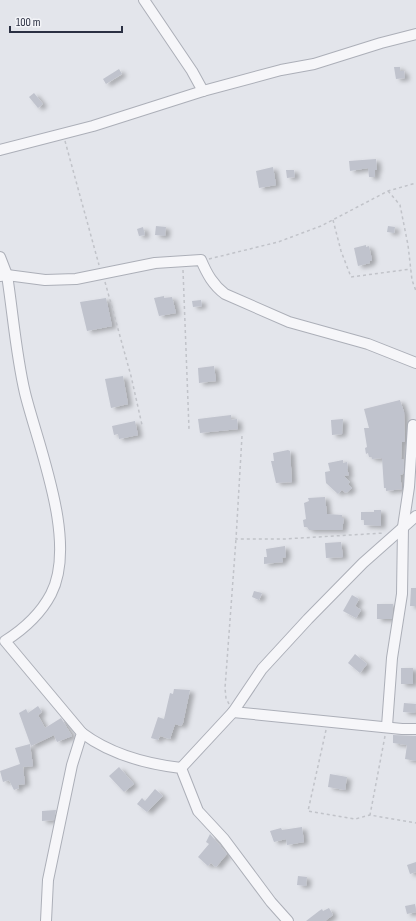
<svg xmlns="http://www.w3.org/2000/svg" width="416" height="921" viewBox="0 0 416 921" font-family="'Sofia Sans Condensed',sans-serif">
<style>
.building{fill:#c0c3cd;filter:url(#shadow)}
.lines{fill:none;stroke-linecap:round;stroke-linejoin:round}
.minor-casing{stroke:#acafb8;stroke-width:12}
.path{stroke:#c1c3c9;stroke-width:1.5;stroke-dasharray:3 3;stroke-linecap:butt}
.minor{stroke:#f6f6f9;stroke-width:10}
</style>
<defs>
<filter id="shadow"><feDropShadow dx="4.5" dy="2.5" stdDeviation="2" flood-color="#0004"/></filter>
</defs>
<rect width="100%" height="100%" fill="#e3e5eb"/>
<g class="building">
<polygon points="394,67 400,67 400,71 404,71 405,78 396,79"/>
<polygon points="119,69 122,74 106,84 103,79"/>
<polygon points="34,93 43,104 38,108 29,97"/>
<polygon points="376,159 377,170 375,170 375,177 369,177 368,168 350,171 349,161"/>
<polygon points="273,167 276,185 259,188 256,171"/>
<polygon points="286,170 294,170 295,177 287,178"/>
<polygon points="156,226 166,227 165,236 155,235"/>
<polygon points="388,226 395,227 394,233 387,232"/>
<polygon points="143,227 145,235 139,236 137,229"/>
<polygon points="366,245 366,247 369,246 372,260 370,261 370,263 358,266 354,248"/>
<polygon points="164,296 164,298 172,297 176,313 159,316 154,298"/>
<polygon points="106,298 112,326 87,331 80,302"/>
<polygon points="201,300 202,306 193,307 192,301"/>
<polygon points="214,366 216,381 199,383 198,368"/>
<polygon points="123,376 128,404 111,408 105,379"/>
<polygon points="400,400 404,412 405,442 402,442 401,460 403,459 404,465 403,474 400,475 402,489 386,491 386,488 384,488 382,458 372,459 372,457 369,457 368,453 366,454 365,448 367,447 364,428 369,428 364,409"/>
<polygon points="231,415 231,420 237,419 238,429 200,433 198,419"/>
<polygon points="343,419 342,434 332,435 331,420"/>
<polygon points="135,421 138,435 119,439 118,434 114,435 112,426"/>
<polygon points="288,450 290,451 292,482 276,483 271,461 274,461 273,453"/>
<polygon points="343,460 343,463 347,462 348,469 347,469 349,475 344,476 350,482 348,484 352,488 346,493 342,490 338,494 326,483 325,472 330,471 328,463"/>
<polygon points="325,497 327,514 342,515 342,518 344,518 342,530 309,530 307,527 304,527 303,520 306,519 304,503 309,501 308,498"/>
<polygon points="374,510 381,510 381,526 364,525 364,520 361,520 361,512 374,512"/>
<polygon points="341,542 343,557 326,558 325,543"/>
<polygon points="285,546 286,557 282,558 283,562 264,564 264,557 267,557 266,549"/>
<polygon points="411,588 416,588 416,606 410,606"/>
<polygon points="254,591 262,593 259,600 252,597"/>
<polygon points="352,595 359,599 355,606 361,610 356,618 343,611"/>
<polygon points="377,604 393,604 392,619 377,619"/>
<polygon points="355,654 367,664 360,673 348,663"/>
<rect x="401" y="668" width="12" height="16"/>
<polygon points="174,689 190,690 183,723 181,726 175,724 170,739 160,736 158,740 151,738 158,717 164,719 170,693 173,694"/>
<polygon points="404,703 416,704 415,713 403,712"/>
<polygon points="38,706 42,712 38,715 45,728 61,718 72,736 57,742 54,735 31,746 19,713 26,709 28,713"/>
<polygon points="393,735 416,736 416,761 405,759 407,745 393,743"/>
<polygon points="30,744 33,766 23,767 25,784 18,785 19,788 14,790 9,780 3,782 0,771 20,764 15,748"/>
<polygon points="119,767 134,784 124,792 109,776"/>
<polygon points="330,774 347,777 345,790 328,787"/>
<polygon points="155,789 163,796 147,812 137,804 142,798 145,801"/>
<polygon points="56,810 54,820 42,821 42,811"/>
<polygon points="302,827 304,842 287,845 286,839 274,842 270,831 281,828 282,830"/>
<polygon points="210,834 227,854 216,867 211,863 208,866 198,857 209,844 206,842"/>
<polygon points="416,862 416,872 410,874 407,865"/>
<polygon points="298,876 307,877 306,886 297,885"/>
<polygon points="415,904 416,912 407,914 405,906"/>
<polygon points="329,908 333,915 325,921 306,921 319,911 322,909 323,911"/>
</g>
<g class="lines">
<g class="minor-casing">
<g id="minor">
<polyline points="144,0 192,71 203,91"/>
<polyline points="0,150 93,126 203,91 281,70 314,64 381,43 416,34"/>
<path d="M0 257 7 275C13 314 16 355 25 393 38 446 78 542 51 594 40 615 24 629 5 641L82 733 72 765 48 880 46 921"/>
<path d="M0 276 7 275 45 280 76 279 155 263 201 260C207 274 213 285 225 294L289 322 368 344 416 363"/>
<polyline points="233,712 402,729 416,729"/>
<polyline points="387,726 392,658 402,594 403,527 409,487 413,425 416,427"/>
<path d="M82 733C110 754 147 764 181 768L198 811 224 839 271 902 288 921"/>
<polyline points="181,768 233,712 262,669 308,619 363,563 416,516"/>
</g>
</g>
<g class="path">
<polyline points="65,141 99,265"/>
<polyline points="388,191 400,205 408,245 412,280 416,291"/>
<polyline points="333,220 341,251 351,277 411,269"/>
<polyline points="209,259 278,242 321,226 388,191 416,183"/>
<polyline points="183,270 189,429"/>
<polyline points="105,282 131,376 142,425"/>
<polyline points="242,436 236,539 284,539 384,533"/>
<polyline points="229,704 226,698 225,688 236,539"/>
<polyline points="326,730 308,811 355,819 370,815"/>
<polyline points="385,736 370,815 416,823"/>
</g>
<use href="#minor" class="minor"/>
</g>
<path d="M10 26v6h112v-6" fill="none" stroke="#2b3042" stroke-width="2"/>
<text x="16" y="26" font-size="12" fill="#2b3042" stroke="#f3f4f8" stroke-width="3" paint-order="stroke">100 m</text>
</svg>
